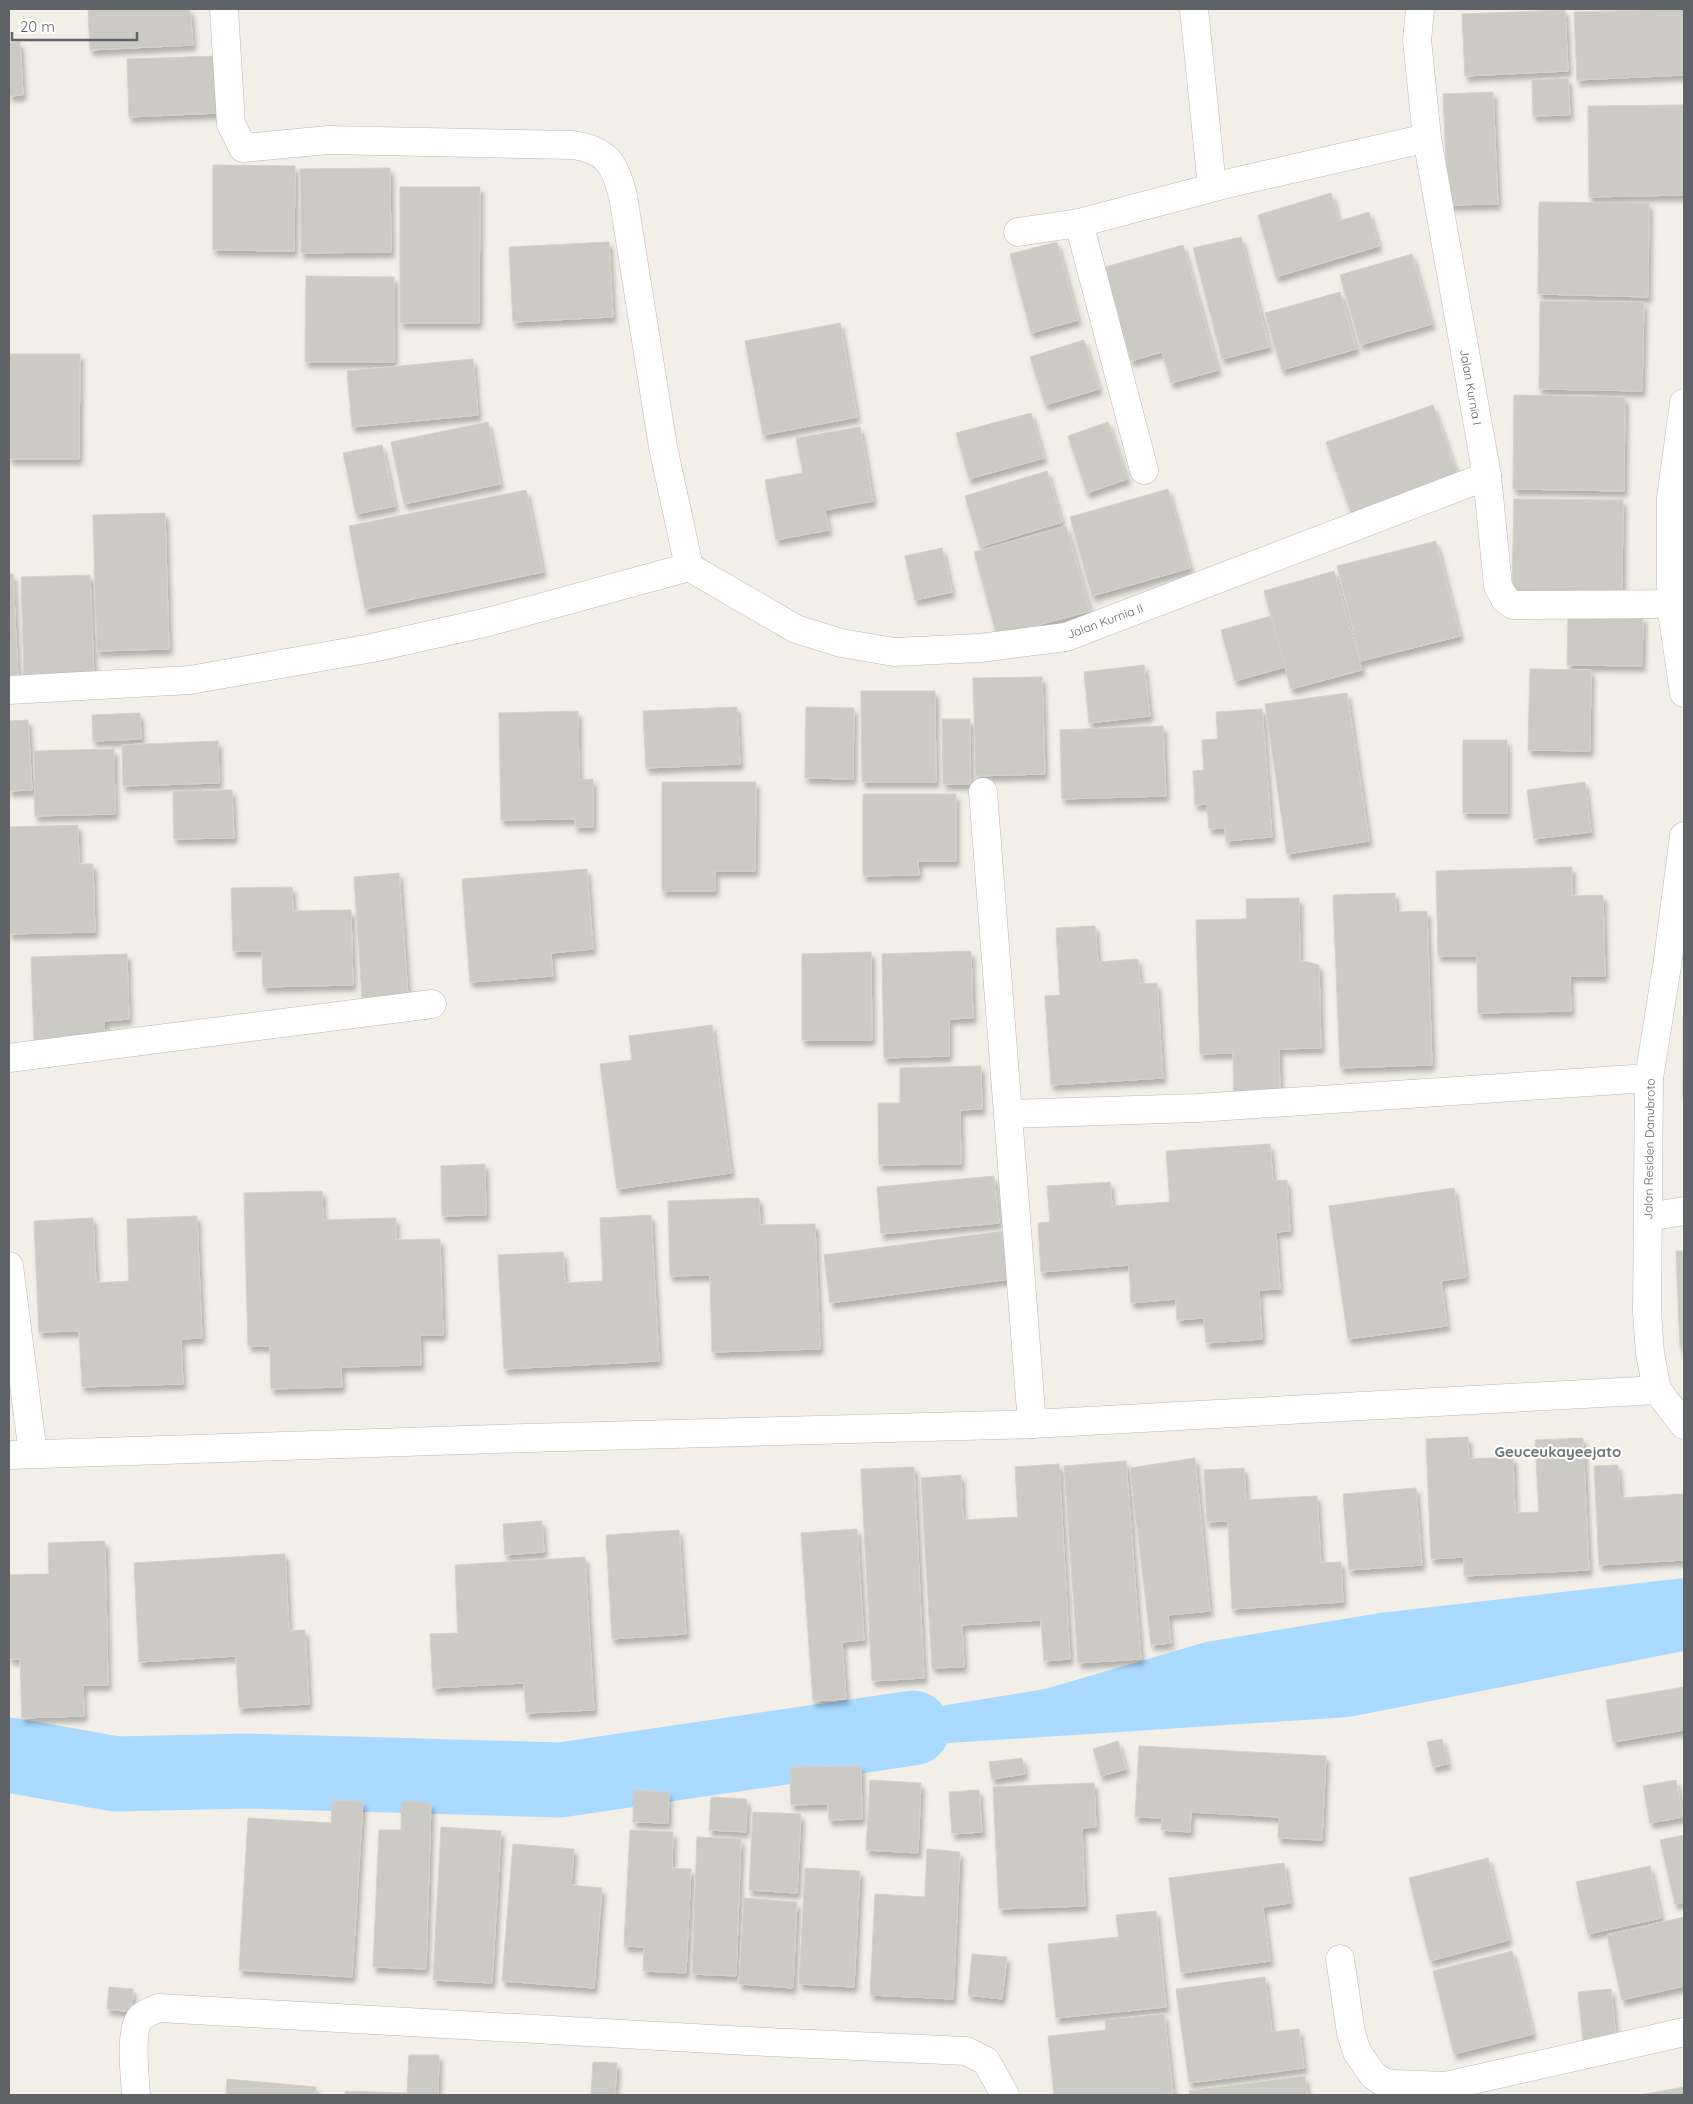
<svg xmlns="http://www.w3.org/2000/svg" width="1693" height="2104" viewBox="0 0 1693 2104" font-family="Quicksand,sans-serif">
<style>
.water{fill:#aadaff}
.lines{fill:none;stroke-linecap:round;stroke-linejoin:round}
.river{stroke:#aadaff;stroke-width:75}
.building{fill:#cccac5;stroke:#d6d1c6;filter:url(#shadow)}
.street-casing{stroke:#b5b8bc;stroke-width:29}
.secondary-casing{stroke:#b6babf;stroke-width:29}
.street{stroke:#fff;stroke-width:28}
.secondary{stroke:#fff;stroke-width:28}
.labels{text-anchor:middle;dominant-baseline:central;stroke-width:4;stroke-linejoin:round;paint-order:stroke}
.street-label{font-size:12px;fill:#5f6368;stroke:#fff}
.quarter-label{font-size:15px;font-weight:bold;fill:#70757a;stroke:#fff}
</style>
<defs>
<filter id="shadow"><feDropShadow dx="3" dy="5.5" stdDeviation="2.5" flood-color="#0004"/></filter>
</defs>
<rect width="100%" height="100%" fill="#f1efe8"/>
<polygon class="water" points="1684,1578 1684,1651 1349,1717 811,1752 811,1727 1045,1689 1206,1642 1380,1613"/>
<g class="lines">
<polyline class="river" points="9,1755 116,1774 249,1771 560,1780 913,1728"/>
</g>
<g class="building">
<polygon points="88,9 190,9 193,45 90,50"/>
<polygon points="1684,9 1684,75 1577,80 1574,12"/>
<polygon points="1565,10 1568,71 1465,76 1462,14"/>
<polygon points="9,42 20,42 23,95 9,96"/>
<polygon points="217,56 219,113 129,117 127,59"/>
<polygon points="1568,78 1570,115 1533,116 1532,80"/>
<polygon points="1493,92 1498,204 1448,205 1443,94"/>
<polygon points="1684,105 1684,195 1589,197 1588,106"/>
<polygon points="213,165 295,166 294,251 213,250"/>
<polygon points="390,168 391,252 301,253 300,169"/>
<polygon points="400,187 480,187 479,323 400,323"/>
<polygon points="1331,193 1339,221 1369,212 1379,246 1276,277 1258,215"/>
<polygon points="1539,202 1649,203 1648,297 1538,294"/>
<polygon points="1241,237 1269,347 1222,359 1193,248"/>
<polygon points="609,242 613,317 513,322 509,247"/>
<polygon points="1057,242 1078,320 1031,333 1010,254"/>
<polygon points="1183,245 1218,370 1171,383 1162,352 1131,361 1105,267"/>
<polygon points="1412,254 1432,324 1360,345 1340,275"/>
<polygon points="306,276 394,277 394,362 305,362"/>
<polygon points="1340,292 1356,349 1282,370 1265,313"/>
<polygon points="1540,301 1644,302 1642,391 1539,389"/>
<polygon points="840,323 857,417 763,435 745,341"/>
<polygon points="1084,340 1099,389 1045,405 1030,357"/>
<polygon points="9,354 80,354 79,459 9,459"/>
<polygon points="473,359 478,415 352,427 347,371"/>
<polygon points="1514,395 1625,397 1624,491 1513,489"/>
<polygon points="1433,405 1458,477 1351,513 1326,442"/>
<polygon points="1031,413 1044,458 969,479 956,433"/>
<polygon points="488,422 500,484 404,504 391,442"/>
<polygon points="1108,422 1127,479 1087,493 1068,436"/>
<polygon points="860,427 873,501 825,510 829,530 776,540 765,480 803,473 796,438"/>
<polygon points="382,445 395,506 356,514 343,453"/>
<polygon points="1047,471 1062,522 980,547 965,496"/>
<polygon points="1168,489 1190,568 1092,596 1070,517"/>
<polygon points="526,490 543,572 365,609 349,526"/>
<polygon points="1514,499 1623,500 1622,596 1512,593"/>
<polygon points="165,513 169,649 97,651 93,515"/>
<polygon points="1066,526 1090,611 997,636 974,552"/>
<polygon points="1436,541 1460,636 1361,661 1337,566"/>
<polygon points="942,548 952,592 915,600 905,556"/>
<polygon points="1334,571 1362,670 1291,689 1264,591"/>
<polygon points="9,574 13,574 18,679 9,680"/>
<polygon points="90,575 94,678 24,680 21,577"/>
<polygon points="1271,616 1285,667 1235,681 1221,630"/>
<polygon points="1568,616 1643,617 1642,666 1567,665"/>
<polygon points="1144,665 1150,716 1089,723 1084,672"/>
<polygon points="1530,669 1591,670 1590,751 1528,750"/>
<polygon points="1042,677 1045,774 976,776 973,678"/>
<polygon points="861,691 935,691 936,782 862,782"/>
<polygon points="1347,693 1369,841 1287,854 1265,704"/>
<polygon points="737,707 740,764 646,768 643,711"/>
<polygon points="806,707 854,708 853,779 805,778"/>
<polygon points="1262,709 1272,837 1226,841 1225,828 1209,829 1207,804 1195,805 1193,771 1204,770 1202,740 1218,739 1216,712"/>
<polygon points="578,711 579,780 593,779 593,827 575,827 575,819 501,820 499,713"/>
<polygon points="140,713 141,739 93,741 92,715"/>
<polygon points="942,719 970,719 970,784 943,784"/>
<polygon points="28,720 32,790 9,791 9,721"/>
<polygon points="1163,726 1166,796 1062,799 1060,730"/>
<rect x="1463" y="740" width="44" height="73"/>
<polygon points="218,741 219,783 123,786 122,745"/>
<polygon points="114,749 115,814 35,816 34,751"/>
<polygon points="662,782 756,782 755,871 715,871 715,891 662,891"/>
<polygon points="1585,782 1591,832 1534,839 1527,790"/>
<polygon points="232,790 234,838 174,839 173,791"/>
<polygon points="863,794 956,794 956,861 918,861 919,875 863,876"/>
<polygon points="78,825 79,864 93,864 95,932 9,934 9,827"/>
<polygon points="1572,867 1572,896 1603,895 1605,976 1570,976 1571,1011 1478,1013 1477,956 1438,956 1436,871"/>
<polygon points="587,869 593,949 551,953 553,976 470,982 462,879"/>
<polygon points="399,873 408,995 362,997 354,877"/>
<polygon points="292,887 293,911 351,910 353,985 263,987 262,951 233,951 231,888"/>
<polygon points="1395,893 1396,912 1427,911 1432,1065 1340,1068 1333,895"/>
<polygon points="1299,898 1300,960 1319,965 1321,1048 1279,1049 1280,1096 1234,1096 1233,1053 1200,1054 1196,920 1247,919 1246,899"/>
<polygon points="1095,926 1098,962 1138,959 1140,984 1157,983 1163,1078 1051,1085 1045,996 1060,995 1056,928"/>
<polygon points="971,951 973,1018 949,1019 949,1056 884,1058 882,954"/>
<polygon points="871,952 872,1040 802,1040 802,954"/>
<polygon points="127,954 129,1019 104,1021 105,1038 34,1041 31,957"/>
<polygon points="1683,1015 1684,1015 1683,1097"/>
<polygon points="712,1025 731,1173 617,1189 600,1064 632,1060 629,1036"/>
<polygon points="981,1066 982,1109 960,1110 961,1164 879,1165 878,1103 900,1103 900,1068"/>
<polygon points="1270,1144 1273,1181 1287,1180 1290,1231 1276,1232 1280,1289 1259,1290 1262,1339 1206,1343 1204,1318 1177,1320 1176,1299 1131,1303 1129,1265 1041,1272 1038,1223 1050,1222 1047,1186 1110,1182 1112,1206 1170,1202 1166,1151"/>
<polygon points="485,1164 486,1215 442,1216 441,1166"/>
<polygon points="994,1176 999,1223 881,1234 877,1187"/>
<polygon points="1454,1188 1466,1277 1441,1281 1447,1326 1348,1339 1329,1206"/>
<polygon points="322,1191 323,1220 396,1218 396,1240 440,1239 443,1335 420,1335 421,1365 341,1367 342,1387 271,1389 270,1346 248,1346 244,1193"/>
<polygon points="759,1198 760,1225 815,1224 820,1349 712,1352 710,1275 670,1276 668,1201"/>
<polygon points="651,1215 659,1361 504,1369 498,1255 563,1252 565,1283 603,1281 600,1218"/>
<polygon points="197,1216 202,1338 181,1339 183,1384 82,1387 79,1331 39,1332 34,1221 93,1218 96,1283 129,1281 127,1219"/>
<polygon points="1004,1231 1010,1279 830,1303 824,1255"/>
<polygon points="1676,1251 1684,1251 1684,1347 1680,1347"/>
<polygon points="1468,1437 1469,1459 1513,1457 1515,1513 1539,1512 1535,1440 1583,1438 1589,1570 1464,1576 1464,1557 1431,1559 1426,1439"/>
<polygon points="1195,1458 1210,1611 1168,1615 1171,1643 1151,1645 1130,1468"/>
<polygon points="1126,1461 1141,1659 1078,1663 1064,1466"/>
<polygon points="1059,1464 1070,1659 1044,1661 1041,1620 962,1625 964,1667 932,1668 921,1478 961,1475 963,1520 1018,1517 1015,1467"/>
<polygon points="1618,1465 1620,1498 1684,1494 1684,1560 1599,1565 1594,1466"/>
<polygon points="914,1467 924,1678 872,1681 861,1469"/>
<polygon points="1244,1468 1246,1500 1317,1496 1321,1563 1341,1562 1343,1602 1232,1609 1228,1521 1207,1522 1204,1470"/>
<polygon points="1416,1488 1422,1565 1349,1570 1343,1494"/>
<polygon points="542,1521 544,1552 505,1555 503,1524"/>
<polygon points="857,1529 864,1640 842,1642 846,1699 813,1701 801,1533"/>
<polygon points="679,1530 686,1634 612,1639 606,1535"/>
<polygon points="105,1541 108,1685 83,1685 84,1716 22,1718 20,1659 9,1659 9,1575 49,1574 48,1543"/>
<polygon points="285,1554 289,1631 305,1630 309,1704 239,1708 236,1656 139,1662 134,1563"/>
<polygon points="585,1557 594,1710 526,1713 524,1683 433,1688 430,1634 458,1633 455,1565"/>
<polygon points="1684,1687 1684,1730 1613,1742 1606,1700"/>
<polygon points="1442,1739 1448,1764 1433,1767 1427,1742"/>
<polygon points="1118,1741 1126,1769 1101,1776 1093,1749"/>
<polygon points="1139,1746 1326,1756 1322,1840 1278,1838 1279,1817 1191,1812 1190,1832 1161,1830 1162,1818 1135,1817"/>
<polygon points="1022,1758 1025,1774 992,1779 989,1762"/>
<polygon points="861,1766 862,1819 829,1820 828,1804 791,1805 790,1767"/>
<polygon points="870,1780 921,1783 918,1853 866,1850"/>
<polygon points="1676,1780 1683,1817 1650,1823 1643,1786"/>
<polygon points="1094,1783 1096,1827 1082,1828 1085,1906 999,1909 993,1787"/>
<polygon points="634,1790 669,1792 668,1823 633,1822"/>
<polygon points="979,1790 982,1832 952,1834 949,1792"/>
<polygon points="711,1797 747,1799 746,1832 709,1830"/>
<polygon points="332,1800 363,1802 352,1977 239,1970 248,1818 331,1823"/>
<polygon points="402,1801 431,1803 426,1969 373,1967 379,1830 401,1830"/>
<polygon points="753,1812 801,1814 797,1893 749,1890"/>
<polygon points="441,1827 501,1831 492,1983 433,1980"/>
<polygon points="630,1830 673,1832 672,1868 691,1869 686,1973 643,1971 644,1947 624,1946"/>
<polygon points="1684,1835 1684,1902 1675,1904 1660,1840"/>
<polygon points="697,1837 741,1839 736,1976 692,1974"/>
<polygon points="513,1844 574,1849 571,1885 602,1888 594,1988 502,1981"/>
<polygon points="927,1849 960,1852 953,1999 870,1995 875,1894 925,1897"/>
<polygon points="1488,1858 1509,1940 1430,1961 1409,1878"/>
<polygon points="1284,1863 1290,1903 1263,1907 1270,1961 1181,1973 1169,1878"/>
<polygon points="1650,1866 1661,1918 1588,1934 1576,1882"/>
<polygon points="805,1868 860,1871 854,1987 799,1984"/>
<polygon points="744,1898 797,1902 793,1988 739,1984"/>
<polygon points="1156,1911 1166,2007 1056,2018 1048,1944 1119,1937 1116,1915"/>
<polygon points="1684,1917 1684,1986 1622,2000 1607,1935"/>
<polygon points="1512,1951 1533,2034 1454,2054 1433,1971"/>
<polygon points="972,1954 1007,1957 1002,1999 968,1995"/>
<polygon points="1265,1977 1272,2032 1299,2029 1304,2068 1189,2083 1176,1989"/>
<polygon points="109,1987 133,1989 132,2012 107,2009"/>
<polygon points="1611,1989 1616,2037 1583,2040 1578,1992"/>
<polygon points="1164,2014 1173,2093 1154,2095 1054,2095 1048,2036 1106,2030 1105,2020"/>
<polygon points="409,2055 439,2055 438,2095 345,2095 345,2091 407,2093"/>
<polygon points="593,2062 617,2063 615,2095 591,2095"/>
<polygon points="1305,2076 1307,2095 1190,2095 1189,2091"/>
<polygon points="227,2079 316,2087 315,2095 226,2095"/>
<polygon points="1684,2087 1684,2095 1640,2095"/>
</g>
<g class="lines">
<g class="street-casing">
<g id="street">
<polyline points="1194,9 1212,187"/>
<polyline points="1420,9 1417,40 1427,138 1487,476 1498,586 1505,599 1513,605 1684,604"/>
<polyline points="1079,223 1144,470"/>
<polyline points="1018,232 1079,223 1230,183 1427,138"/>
<polyline points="689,567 796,629 841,643 894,652 980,648 1066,637 1487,476"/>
<path d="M9 690 190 680 372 648 488 622 689 567 663 447 623 196C615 165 608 150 573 145L328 140 243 148 231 124 224 9"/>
<polyline points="983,792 1032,1424"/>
<polyline points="9,1058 432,1004"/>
<polyline points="1008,1114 1198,1108 1649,1078"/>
<polyline points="1648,1217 1684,1211"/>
<polyline points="9,1266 33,1454"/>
<polyline points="9,1455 527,1438 1032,1424 1657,1390"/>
<polyline points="1340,1959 1351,2033 1357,2052 1373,2075 1383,2082 1393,2084 1446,2086 1684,2032"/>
<path d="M136 2095C135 2078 129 2029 141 2017 146 2013 153 2010 159 2008L747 2041 966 2051 986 2061 1005 2095"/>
</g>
</g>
<g class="secondary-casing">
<g id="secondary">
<polyline points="1684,403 1671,498 1671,605 1684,693"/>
<polyline points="1684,836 1667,966 1649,1078 1647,1312 1650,1353 1657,1390 1684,1425"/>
</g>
</g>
<use href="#street" class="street"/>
<use href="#secondary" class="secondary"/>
</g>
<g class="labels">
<g class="street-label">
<text transform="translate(1471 387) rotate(80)">Jalan Kurnia I</text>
<text transform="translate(1105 621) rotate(-20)">Jalan Kurnia II</text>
<text transform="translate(1649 1149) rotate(-89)">Jalan Residen Danubroto</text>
</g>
<g class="quarter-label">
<text x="1558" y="1451">Geuceukayeejato</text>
</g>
</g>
<rect width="1693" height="2104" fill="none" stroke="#5f6368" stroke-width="20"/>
<path d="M12 32v8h125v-8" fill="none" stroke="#5f6368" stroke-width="2.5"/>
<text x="20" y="32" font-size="15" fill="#5f6368" stroke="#ffffff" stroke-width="4" paint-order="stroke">20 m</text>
</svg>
